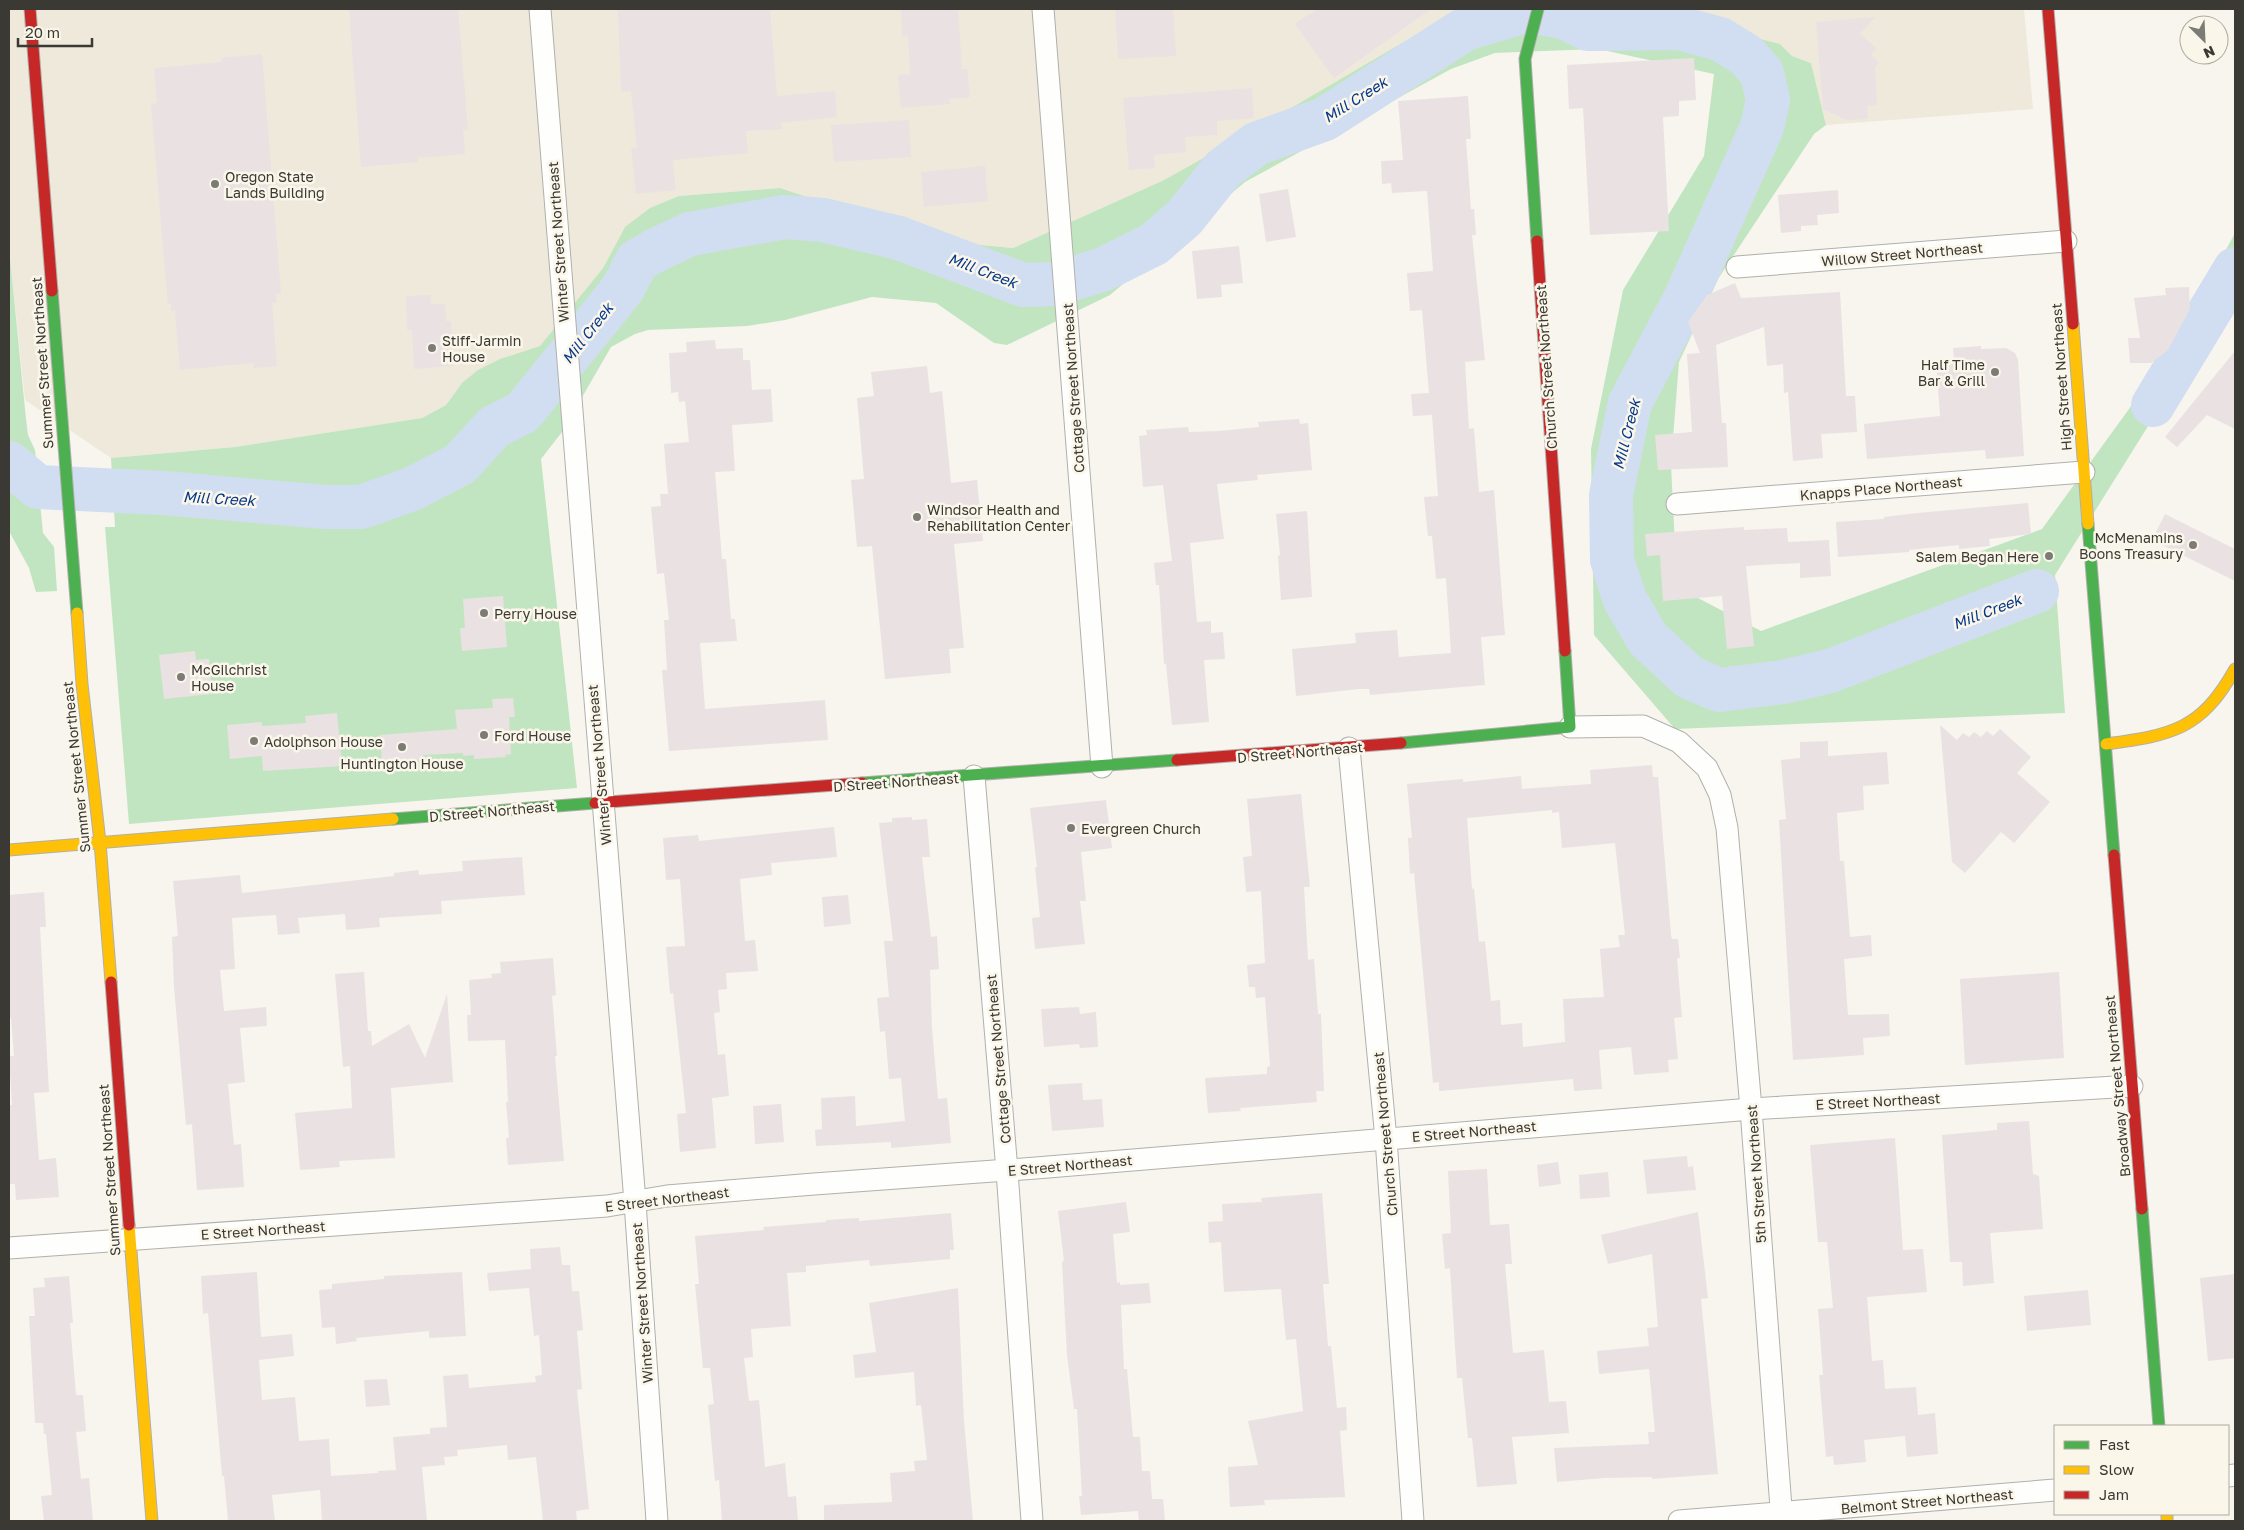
<svg xmlns="http://www.w3.org/2000/svg" width="2244" height="1530" viewBox="0 0 2244 1530" font-family="'Golos Text',sans-serif">
<style>
.built{fill:#eee9db}
.green{fill:#c2e5c1}
.lines{fill:none;stroke-linecap:round;stroke-linejoin:round}
.river{stroke:#d1def1;stroke-width:44}
.building{fill:#eae1e3;fill-rule:evenodd}
.street-casing{stroke:#b1b0ab;stroke-width:23}
.fast-casing{stroke:#b1b0ab;stroke-width:13}
.slow-casing{stroke:#b1b0ab;stroke-width:13}
.jam-casing{stroke:#b1b0ab;stroke-width:13}
.street{stroke:#fefefc;stroke-width:21}
.fast{stroke:#4caf50;stroke-width:11}
.slow{stroke:#ffc107;stroke-width:11}
.jam{stroke:#c62828;stroke-width:11}
.poi-dot{fill:#7d7b75;stroke:#fbf6ea;stroke-width:2}
.labels{text-anchor:middle;dominant-baseline:central;stroke-width:5;stroke-linejoin:round;paint-order:stroke}
.poi-label{font-size:14px;fill:#3b3934;stroke:#fbf6ea;text-anchor:start}
.street-label{font-size:14px;fill:#3b3934;stroke:#fbf6ea}
.water-label{font-size:15px;font-style:italic;fill:#05388b;stroke:#fbf6ea}
</style>
<rect width="100%" height="100%" fill="#f7f5ee"/>
<g class="built">
<polygon points="9,9 1460,9 1250,132 1164,180 1013,248 971,244 861,215 780,188 679,196 625,227 603,268 540,347 500,359 462,383 446,405 422,418 235,447 111,458 25,400 9,247"/>
<polygon points="1645,9 2024,9 2033,109 1826,125 1811,63 1792,56 1780,44"/>
</g>
<g class="green">
<polygon points="1460,9 1645,9 1780,44 1792,56 1811,63 1826,125 1814,134 1718,279 1679,362 1671,464 1677,587 1761,631 2042,529 2171,351 2235,233 2235,292 2190,359 2055,575 2065,713 1675,729 1594,635 1591,449 1623,290 1704,156 1714,74 1598,49 1495,53 1451,69 1245,182 1110,295 1007,345 994,343 936,303 872,297 785,320 747,326 648,330 635,334 611,347 562,432 541,459 577,788 129,824 105,527 115,527 111,458 235,447 422,418 446,405 462,383 478,370 500,359 540,346 603,268 625,227 650,208 679,196 780,188 861,215 971,244 1013,248 1164,180 1250,132"/>
<polygon points="9,247 26,419 28,435 35,450 43,533 54,547 57,591 36,592 29,568 9,531"/>
</g>
<g class="lines">
<g class="river">
<polyline points="2153,405 2235,269"/>
<polyline points="9,463 38,487 163,493 326,507 361,507 412,489 460,464 494,427 523,412 609,306 623,288 637,261 654,251 690,234 785,217 823,220 899,238 1023,285 1056,284 1104,269 1154,244 1184,218 1223,169 1256,144 1325,119 1465,29 1525,11 1564,17 1588,29 1679,28 1720,39 1746,55 1762,73 1768,100 1762,127 1686,297 1630,403 1611,495 1612,560 1625,600 1648,639 1689,677 1719,690 1783,682 1830,671 2037,591"/>
</g>
</g>
<g class="building">
<polygon points="349,9 458,9 468,130 463,130 465,154 418,158 418,162 361,167"/>
<polygon points="618,9 770,9 777,96 835,91 837,117 781,123 782,129 746,131 748,153 673,160 676,190 636,194 631,148 637,148 631,91 621,92"/>
<polygon points="901,9 958,9 962,69 967,69 970,97 949,99 950,104 901,108 898,75 910,74 908,36 902,37"/>
<polygon points="1115,9 1173,9 1176,56 1118,59"/>
<polygon points="1317,9 1431,9 1334,78 1295,24"/>
<polygon points="1875,17 1860,34 1876,48 1871,55 1879,62 1875,67 1877,105 1867,106 1868,119 1846,120 1823,109 1816,22"/>
<polygon points="262,54 281,293 276,294 277,302 272,303 277,366 253,368 253,363 180,370 175,311 171,311 171,304 168,304 165,273 151,104 157,103 154,68 222,62 221,58"/>
<polygon points="1694,58 1696,100 1679,101 1679,116 1663,117 1669,231 1590,235 1583,108 1569,109 1567,65"/>
<polygon points="1252,88 1254,118 1217,121 1217,135 1185,137 1186,152 1154,155 1155,168 1129,170 1123,98"/>
<polygon points="1468,96 1471,139 1466,139 1471,209 1474,209 1476,235 1472,235 1485,360 1465,362 1469,429 1474,428 1479,492 1494,490 1505,635 1481,637 1485,685 1370,695 1369,689 1359,689 1296,696 1292,649 1356,643 1355,633 1397,630 1399,657 1451,653 1446,578 1436,579 1432,536 1428,536 1424,497 1438,496 1432,415 1413,416 1411,394 1429,393 1422,310 1410,311 1407,273 1433,271 1427,191 1392,193 1391,183 1382,184 1381,161 1403,160 1398,101"/>
<polygon points="909,120 911,157 834,162 831,125"/>
<polygon points="985,166 988,201 924,207 921,172"/>
<polygon points="1288,189 1296,237 1266,242 1259,194"/>
<polygon points="1838,190 1839,213 1817,215 1818,225 1801,226 1801,231 1781,233 1778,195"/>
<polygon points="1239,246 1243,283 1221,285 1222,297 1197,299 1192,251"/>
<polygon points="1735,283 1741,298 1840,292 1846,396 1855,396 1857,432 1821,434 1823,458 1793,461 1788,392 1784,393 1783,364 1767,366 1764,327 1716,345 1722,423 1726,423 1728,467 1658,470 1655,435 1692,432 1687,354 1700,353 1688,322 1707,295"/>
<polygon points="2189,287 2190,309 2168,350 2151,363 2130,363 2128,338 2140,338 2134,298 2166,295 2165,288"/>
<polygon points="430,295 431,304 445,304 446,321 451,321 453,366 414,369 412,330 407,330 406,296"/>
<polygon points="715,340 716,349 743,348 743,360 750,360 752,390 771,389 773,422 732,425 735,471 715,472 722,559 726,559 731,619 735,619 737,641 700,643 705,709 825,700 828,740 669,751 662,670 667,670 664,620 669,620 664,573 657,574 651,507 661,506 660,494 668,494 664,444 689,442 685,401 679,402 678,392 671,393 669,353 687,352 686,342"/>
<polygon points="1981,346 1981,349 2006,348 2015,353 2018,360 2024,456 1986,459 1985,450 1867,459 1864,424 1940,416 1936,361 1954,360 1953,348"/>
<polygon points="2235,351 2235,429 2207,415 2177,447 2165,437"/>
<polygon points="927,366 930,393 942,391 951,483 977,480 983,541 954,544 964,648 949,649 951,673 885,679 872,546 857,547 851,480 864,479 857,398 874,396 871,372"/>
<polygon points="1299,419 1300,424 1308,423 1312,470 1257,475 1258,480 1217,484 1224,539 1190,543 1197,622 1211,621 1211,633 1223,632 1225,659 1204,660 1209,722 1172,725 1166,664 1164,664 1159,585 1156,585 1154,563 1172,561 1163,485 1143,487 1139,436 1147,435 1146,430 1188,427 1189,432 1219,431 1259,427 1258,422"/>
<polygon points="2028,503 2031,534 1989,539 1990,546 1959,549 1959,545 1909,550 1909,552 1838,557 1836,522 1884,519 1884,517 1917,513"/>
<polygon points="1307,511 1312,597 1281,600 1278,556 1280,555 1276,514"/>
<polygon points="2165,514 2235,549 2235,581 2152,540"/>
<polygon points="1744,527 1744,530 1787,528 1788,542 1829,540 1831,576 1800,578 1800,563 1746,566 1754,646 1727,649 1722,596 1663,601 1660,555 1647,556 1645,534"/>
<polygon points="503,596 507,647 462,651 460,628 465,628 463,599"/>
<polygon points="195,651 196,660 209,659 212,694 164,699 159,655"/>
<polygon points="513,698 515,717 509,717 511,754 505,755 506,757 474,759 474,755 463,756 463,753 423,755 423,760 382,763 380,735 457,729 455,710 493,708 492,699"/>
<polygon points="337,713 342,766 263,771 262,756 230,759 227,725 262,722 262,726 306,723 305,716"/>
<polygon points="1940,725 1957,740 1963,733 1969,737 1974,732 1981,737 1987,731 1993,736 2000,729 2031,757 2017,773 2050,802 2014,843 2001,832 1965,873 1952,862"/>
<polygon points="1828,741 1828,756 1887,752 1889,784 1863,786 1864,810 1837,813 1840,861 1844,861 1850,937 1871,935 1872,956 1844,959 1848,1015 1889,1014 1890,1036 1863,1038 1864,1055 1793,1060 1779,820 1786,819 1781,760 1800,758 1800,742"/>
<path d="M1652 765 1653 777H1658L1671 935 1672 939H1678L1680 958H1677L1682 1017 1674 1018 1678 1059 1668 1060 1669 1072 1634 1075 1631 1047 1599 1050 1602 1089 1574 1091 1573 1079 1439 1091V1082L1433 1083 1414 873 1410 874 1408 838H1412L1407 784 1463 779V782L1521 776 1522 789 1591 784 1590 770ZM1552 810V813L1559 812 1562 848 1615 843 1625 935H1618L1620 947 1600 949 1604 997 1563 999 1565 1042 1523 1047 1522 1023 1501 1025 1500 1000 1491 1001 1485 941 1479 942 1474 888 1472 889 1467 818Z"/>
<polygon points="1301,794 1310,887 1304,887 1308,960 1314,959 1318,1014 1321,1014 1324,1091 1316,1091 1317,1102 1240,1108 1241,1111 1208,1113 1205,1078 1267,1074 1267,1067 1270,1066 1265,997 1256,998 1255,987 1249,987 1247,965 1265,963 1261,891 1246,892 1243,857 1252,856 1247,799"/>
<polygon points="1106,800 1112,848 1081,852 1086,901 1080,901 1085,944 1035,949 1032,918 1040,917 1035,867 1037,867 1030,808"/>
<polygon points="912,817 912,820 927,819 930,857 922,857 931,937 937,936 939,969 930,970 932,1028 938,1099 947,1098 951,1143 891,1148 891,1142 816,1146 815,1130 822,1129 821,1098 855,1096 856,1126 905,1121 901,1078 889,1079 885,1031 880,1032 877,998 889,997 884,941 893,941 879,823 892,822 892,818"/>
<polygon points="834,827 837,857 771,863 772,875 740,879 745,941 755,940 758,971 726,973 727,989 718,990 720,1012 714,1013 718,1055 725,1054 729,1096 712,1098 716,1148 680,1152 677,1114 686,1113 673,993 670,994 666,947 685,946 680,879 666,880 663,838 698,835 699,841"/>
<polygon points="522,857 525,895 441,901 442,914 379,918 380,927 346,930 345,914 298,918 300,933 278,935 276,915 232,918 235,969 220,970 224,1011 266,1007 267,1026 240,1028 245,1082 228,1084 234,1145 241,1144 244,1187 197,1190 192,1124 186,1125 174,987 172,937 178,936 173,881 240,875 242,893 394,876 394,873 418,870 419,875 463,871 462,861"/>
<polygon points="44,892 46,927 40,927 49,1092 34,1093 39,1160 56,1158 59,1197 16,1200 15,1184 9,1184 9,1105 12,1105 9,1056 14,1056 11,1018 9,1019 9,895"/>
<polygon points="848,895 851,924 824,927 822,897"/>
<polygon points="553,958 556,995 552,996 557,1056 555,1056 564,1161 508,1165 506,1138 509,1138 506,1102 508,1102 505,1040 468,1041 467,1015 471,1015 469,980 492,978 491,974 501,973 500,962"/>
<polygon points="364,972 368,1031 371,1031 372,1046 409,1024 425,1058 447,994 453,1082 391,1088 395,1158 339,1161 340,1167 300,1170 295,1113 352,1108 350,1066 343,1067 335,974"/>
<polygon points="2059,972 2064,1058 1965,1065 1960,979"/>
<polygon points="1079,1007 1080,1014 1096,1012 1098,1047 1080,1048 1079,1044 1044,1047 1041,1009"/>
<polygon points="1082,1083 1083,1100 1102,1099 1104,1127 1052,1131 1048,1085"/>
<polygon points="781,1104 784,1142 755,1144 753,1106"/>
<polygon points="2029,1121 2033,1174 2039,1176 2043,1229 1990,1233 1994,1283 1963,1286 1962,1262 1950,1262 1942,1135 1997,1130 1997,1123"/>
<polygon points="1895,1138 1903,1250 1923,1249 1927,1292 1867,1297 1872,1361 1883,1360 1885,1389 1916,1387 1918,1415 1935,1413 1938,1454 1907,1457 1905,1436 1864,1440 1866,1462 1834,1465 1833,1456 1826,1457 1819,1375 1823,1375 1818,1309 1833,1308 1827,1242 1818,1242 1810,1145"/>
<polygon points="1687,1156 1688,1167 1693,1166 1696,1190 1647,1194 1643,1160"/>
<polygon points="1558,1162 1561,1184 1539,1187 1537,1165"/>
<polygon points="1487,1169 1490,1225 1509,1224 1512,1264 1505,1264 1513,1353 1544,1350 1549,1402 1566,1401 1569,1433 1512,1437 1517,1484 1477,1487 1472,1438 1468,1438 1462,1378 1457,1378 1450,1268 1445,1269 1442,1234 1451,1233 1448,1171"/>
<polygon points="1608,1172 1610,1197 1580,1199 1579,1175"/>
<polygon points="1322,1193 1329,1284 1323,1284 1328,1346 1331,1346 1337,1408 1346,1407 1347,1430 1340,1431 1345,1497 1264,1500 1265,1505 1230,1507 1228,1467 1258,1465 1248,1421 1303,1411 1296,1339 1286,1340 1281,1289 1224,1292 1221,1242 1209,1243 1208,1222 1223,1221 1222,1204 1262,1202 1261,1198"/>
<polygon points="1126,1202 1130,1232 1113,1234 1117,1283 1120,1282 1120,1285 1149,1283 1151,1303 1121,1305 1124,1369 1127,1369 1133,1437 1140,1437 1142,1471 1150,1471 1152,1499 1163,1499 1165,1521 1139,1521 1138,1511 1081,1515 1079,1496 1082,1496 1077,1409 1074,1409 1067,1355 1062,1262 1064,1261 1058,1211"/>
<polygon points="1698,1212 1708,1298 1701,1299 1718,1474 1652,1479 1652,1477 1604,1478 1557,1482 1554,1448 1649,1444 1648,1432 1655,1432 1649,1369 1599,1374 1597,1351 1649,1346 1647,1328 1658,1327 1652,1254 1608,1264 1601,1235"/>
<polygon points="951,1213 954,1250 950,1250 950,1259 870,1266 869,1260 806,1266 806,1272 787,1273 791,1326 751,1329 753,1357 744,1358 749,1401 759,1400 765,1467 785,1463 788,1497 796,1496 798,1521 722,1521 719,1480 715,1481 708,1405 714,1404 710,1368 703,1368 695,1284 699,1284 695,1236 764,1230 763,1227 826,1222 826,1220 859,1218 859,1221"/>
<polygon points="560,1247 562,1265 570,1265 572,1291 579,1291 583,1330 577,1331 582,1389 577,1390 589,1509 576,1511 577,1521 543,1521 536,1457 508,1460 507,1445 457,1450 458,1456 444,1457 445,1465 422,1467 427,1521 322,1521 320,1490 272,1495 275,1521 228,1521 224,1476 222,1476 208,1313 203,1314 201,1276 257,1272 261,1337 292,1334 294,1356 259,1360 262,1400 295,1397 299,1441 329,1439 331,1476 378,1473 378,1471 396,1470 393,1437 430,1434 430,1428 447,1427 443,1376 468,1374 469,1388 536,1382 535,1376 542,1375 539,1335 534,1336 529,1288 489,1291 487,1273 531,1269 530,1249"/>
<polygon points="462,1272 466,1336 429,1338 429,1331 356,1338 357,1341 336,1344 335,1327 322,1328 319,1290 332,1289 332,1284 384,1279 384,1276"/>
<polygon points="2235,1274 2235,1358 2208,1361 2200,1278"/>
<polygon points="69,1276 73,1323 70,1323 76,1395 83,1395 86,1431 76,1432 81,1479 89,1478 93,1521 44,1521 41,1496 52,1495 46,1434 44,1434 43,1423 35,1423 29,1316 35,1316 33,1288 45,1287 44,1278"/>
<polygon points="958,1288 964,1421 973,1521 824,1521 824,1505 892,1502 890,1473 915,1471 914,1461 927,1460 921,1405 916,1406 914,1372 855,1378 853,1355 876,1352 869,1303"/>
<polygon points="2088,1290 2091,1325 2027,1331 2024,1296"/>
<polygon points="387,1379 390,1405 366,1407 364,1380"/>
</g>
<g class="lines">
<g class="street-casing">
<g id="street">
<polyline points="540,9 635,1202 657,1521"/>
<polyline points="1043,9 1102,767"/>
<polyline points="1737,267 2066,241"/>
<polyline points="1677,504 2084,472"/>
<polyline points="1570,727 1643,726 1679,742 1707,768 1720,795 1727,828 1751,1109 1782,1521"/>
<polyline points="1349,748 1386,1139 1413,1521"/>
<polyline points="974,776 1007,1171 1032,1521"/>
<polyline points="9,1248 607,1206 667,1196 814,1184 1036,1168 1751,1109 2132,1086"/>
<polyline points="2228,1476 2235,1475"/>
<polyline points="1679,1521 2055,1490"/>
</g>
</g>
<g class="fast-casing">
<g id="fast">
<polyline points="1537,241 1525,59 1538,9"/>
<polyline points="52,291 77,613"/>
<polyline points="2088,524 2114,855"/>
<polyline points="1401,743 1570,727 1565,651"/>
<polyline points="862,783 1177,760"/>
<polyline points="393,819 595,803"/>
<polyline points="2142,1209 2159,1426"/>
</g>
</g>
<g class="slow-casing">
<g id="slow">
<polyline points="2073,324 2088,524"/>
<polyline points="77,613 82,684 100,842 111,982"/>
<path d="M2106 744C2172 735 2201 730 2235 669"/>
<polyline points="9,850 393,819"/>
<polyline points="129,1225 152,1521"/>
<polyline points="2167,1514 2167,1521"/>
</g>
</g>
<g class="jam-casing">
<g id="jam">
<polyline points="30,9 52,291"/>
<polyline points="2048,9 2073,324"/>
<polyline points="1537,241 1565,651"/>
<polyline points="1177,760 1401,743"/>
<polyline points="595,803 862,783"/>
<polyline points="2114,855 2142,1209"/>
<polyline points="111,982 129,1225"/>
</g>
</g>
<use href="#street" class="street"/>
<use href="#fast" class="fast"/>
<use href="#slow" class="slow"/>
<use href="#jam" class="jam"/>
</g>
<g class="poi-dot">
<circle cx="215" cy="184" r="5"/>
<circle cx="432" cy="348" r="5"/>
<circle cx="1995" cy="372" r="5"/>
<circle cx="917" cy="517" r="5"/>
<circle cx="2193" cy="545" r="5"/>
<circle cx="2049" cy="556" r="5"/>
<circle cx="484" cy="613" r="5"/>
<circle cx="181" cy="677" r="5"/>
<circle cx="484" cy="735" r="5"/>
<circle cx="254" cy="741" r="5"/>
<circle cx="402" cy="747" r="5"/>
<circle cx="1071" cy="828" r="5"/>
</g>
<g class="labels">
<g class="poi-label">
<text x="225" y="176">Oregon State<tspan x="225" dy="16">Lands Building</tspan></text>
<text x="442" y="340">Stiff-Jarmin<tspan x="442" dy="16">House</tspan></text>
<text x="1985" y="364" text-anchor="end">Half Time<tspan x="1985" dy="16">Bar &amp; Grill</tspan></text>
<text x="927" y="509">Windsor Health and<tspan x="927" dy="16">Rehabilitation Center</tspan></text>
<text x="2183" y="537" text-anchor="end">McMenamins<tspan x="2183" dy="16">Boons Treasury</tspan></text>
<text x="2039" y="556" text-anchor="end">Salem Began Here</text>
<text x="494" y="613">Perry House</text>
<text x="191" y="669">McGilchrist<tspan x="191" dy="16">House</tspan></text>
<text x="494" y="735">Ford House</text>
<text x="264" y="741">Adolphson House</text>
<text x="402" y="763" text-anchor="middle">Huntington House</text>
<text x="1081" y="828">Evergreen Church</text>
</g>
<g class="street-label">
<text transform="translate(558 242) rotate(-94)">Winter Street Northeast</text>
<text transform="translate(1902 254) rotate(-5)">Willow Street Northeast</text>
<text transform="translate(42 363) rotate(-94)">Summer Street Northeast</text>
<text transform="translate(1546 367) rotate(-94)">Church Street Northeast</text>
<text transform="translate(2061 377) rotate(-94)">High Street Northeast</text>
<text transform="translate(1073 388) rotate(-94)">Cottage Street Northeast</text>
<text transform="translate(1881 488) rotate(-5)">Knapps Place Northeast</text>
<text transform="translate(1300 752) rotate(-5)">D Street Northeast</text>
<text transform="translate(599 765) rotate(-95)">Winter Street Northeast</text>
<text transform="translate(76 767) rotate(-96)">Summer Street Northeast</text>
<text transform="translate(896 782) rotate(-4)">D Street Northeast</text>
<text transform="translate(492 811) rotate(-5)">D Street Northeast</text>
<text transform="translate(998 1059) rotate(-95)">Cottage Street Northeast</text>
<text transform="translate(2117 1086) rotate(-95)">Broadway Street Northeast</text>
<text transform="translate(1878 1101) rotate(-3)">E Street Northeast</text>
<text transform="translate(1474 1131) rotate(-5)">E Street Northeast</text>
<text transform="translate(1385 1134) rotate(-95)">Church Street Northeast</text>
<text transform="translate(1070 1165) rotate(-5)">E Street Northeast</text>
<text transform="translate(109 1170) rotate(-94)">Summer Street Northeast</text>
<text transform="translate(1756 1174) rotate(-94)">5th Street Northeast</text>
<text transform="translate(667 1199) rotate(-7)">E Street Northeast</text>
<text transform="translate(263 1230) rotate(-4)">E Street Northeast</text>
<text transform="translate(642 1303) rotate(-94)">Winter Street Northeast</text>
<text transform="translate(1927 1501) rotate(-5)">Belmont Street Northeast</text>
</g>
<g class="water-label">
<text transform="translate(1355 99) rotate(-32)">Mill Creek</text>
<text transform="translate(983 270) rotate(21)">Mill Creek</text>
<text transform="translate(587 333) rotate(-52)">Mill Creek</text>
<text transform="translate(1626 434) rotate(-76)">Mill Creek</text>
<text transform="translate(219 498) rotate(3)">Mill Creek</text>
<text transform="translate(1987 611) rotate(-21)">Mill Creek</text>
</g>
</g>
<rect width="2244" height="1530" fill="none" stroke="#3b3934" stroke-width="20"/>
<rect x="2054" y="1425" width="175" height="90" fill="#fbf6ea" stroke="#aeaaa1"/>
<rect x="2064" y="1441" width="25" height="8" fill="#4caf50" stroke="#aeaaa1"/>
<text x="2099" y="1450" font-size="15" fill="#3b3934">Fast</text>
<rect x="2064" y="1466" width="25" height="8" fill="#ffc107" stroke="#aeaaa1"/>
<text x="2099" y="1475" font-size="15" fill="#3b3934">Slow</text>
<rect x="2064" y="1491" width="25" height="8" fill="#c62828" stroke="#aeaaa1"/>
<text x="2099" y="1500" font-size="15" fill="#3b3934">Jam</text>
<g transform="translate(2204 40) rotate(156)"><circle r="24" fill="#fbf6ea" stroke="#aeaaa1"/>
<path d="M0-4L9 19L0 12L-9 19Z" fill="#7d7b75"/>
<text y="-8" font-size="14" font-weight="bold" text-anchor="middle" fill="#3b3934">N</text>
</g>
<path d="M18 38v8h74v-8" fill="none" stroke="#3b3934" stroke-width="2.5"/>
<text x="25" y="38" font-size="15" fill="#3b3934" stroke="#fbf6ea" stroke-width="4" paint-order="stroke">20 m</text>
</svg>
